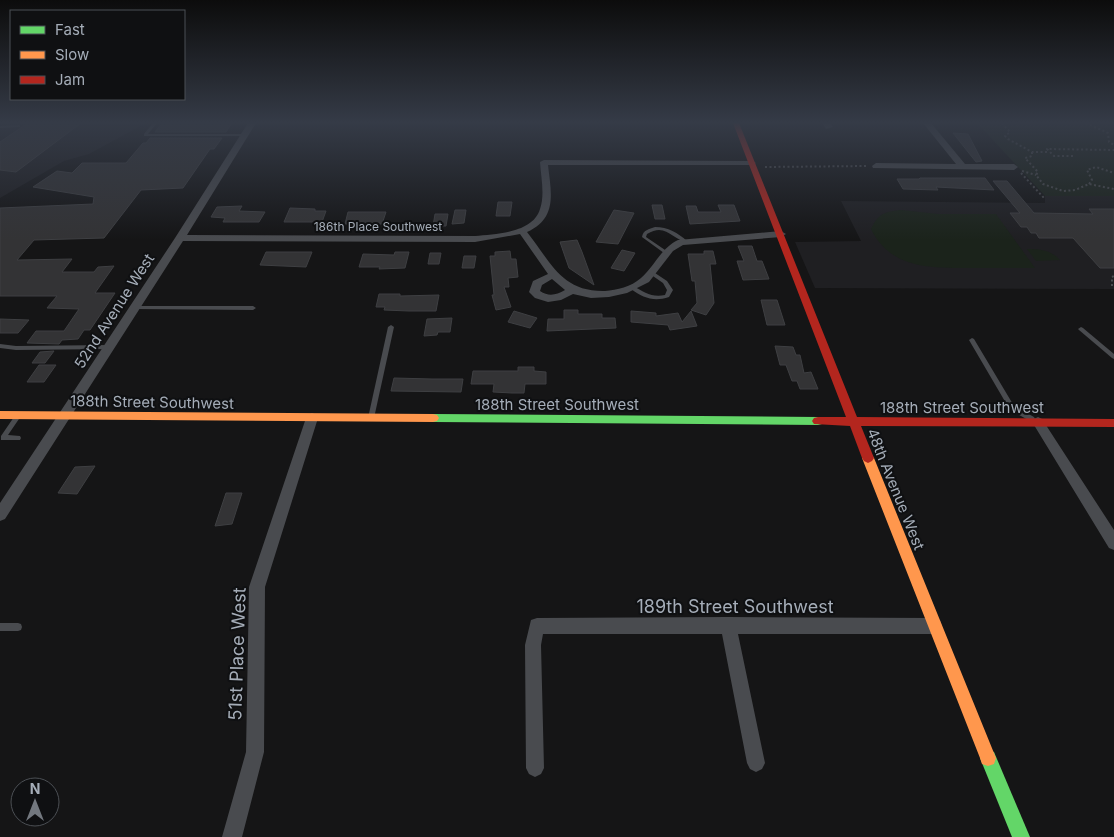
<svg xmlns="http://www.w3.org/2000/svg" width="1114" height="837" viewBox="0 0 1114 837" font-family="Inter,sans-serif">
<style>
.built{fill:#1f1f22}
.green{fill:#1b231b}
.building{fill:#333335;stroke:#3e3f42}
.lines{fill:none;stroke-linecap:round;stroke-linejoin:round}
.path{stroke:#4b4d50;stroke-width:2;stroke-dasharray:2 2.5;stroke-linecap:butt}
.lane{fill:#494b4f;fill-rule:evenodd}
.street{fill:#494b4f;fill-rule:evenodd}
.fast{fill:#63d668;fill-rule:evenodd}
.slow{fill:#ff974d;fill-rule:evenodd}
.jam{fill:#b3261e;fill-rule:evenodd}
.labels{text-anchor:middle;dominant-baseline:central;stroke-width:4;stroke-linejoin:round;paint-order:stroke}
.far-street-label{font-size:12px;fill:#a5adb8;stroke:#0f1012}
.street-label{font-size:15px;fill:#a5adb8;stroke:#0f1012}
.near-street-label{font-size:18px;fill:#a5adb8;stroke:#0f1012}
</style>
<rect width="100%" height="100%" fill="#151516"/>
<g class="built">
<polygon points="0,123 146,123 89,154 64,161 0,198"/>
<polygon points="1045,196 1114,196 1114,289 815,288 795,242 861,241 841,201 1045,203"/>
</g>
<g class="green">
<polygon points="977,123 1114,123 1114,196 1045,196"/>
<path d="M901 210 938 214H996L1035 268C1014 268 993 268 973 268 933 268 891 270 871 229 879 213 884 212 901 210Z"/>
<path d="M1027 249C1040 249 1051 250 1060 260L1036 261Z"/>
</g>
<g class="building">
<polygon points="28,123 81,123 16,172 0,170 0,142"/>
<polygon points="162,123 232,123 226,132 155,132"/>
<polygon points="953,133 968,134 982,161 976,162"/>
<polygon points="150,138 222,138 214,149 210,149 183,188 141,190 104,238 34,240 17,260 72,259 62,272 94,272 98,267 114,266 95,293 115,293 90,330 84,330 78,339 62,340 59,344 27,343 36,331 64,331 79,309 47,308 57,296 0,296 0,208 93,204 94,197 33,187 57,171 72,173 82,163 126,163 143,143 146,143"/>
<polygon points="920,178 985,178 994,190 936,187 938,190 903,189 897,179 919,179"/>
<polygon points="993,181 1007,181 1034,213 1093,214 1089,209 1114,209 1114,268 1100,268 1073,238 1039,238 1036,233 1031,233 1027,227 1021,227 1010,213 1020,213"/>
<polygon points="498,202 512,202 510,216 496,216"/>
<polygon points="652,205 662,205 665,219 655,219"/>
<polygon points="718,205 734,205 740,221 690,224 686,206 696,206 698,212 721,212"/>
<polygon points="242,206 239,211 265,212 259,222 223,222 225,218 211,217 217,207"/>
<polygon points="290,208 315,209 315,211 326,211 322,222 284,222"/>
<polygon points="455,210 466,210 464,223 452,224"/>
<polygon points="614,210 634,213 618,244 596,242"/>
<polygon points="348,212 386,212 382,224 345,224"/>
<polygon points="435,214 448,214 446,226 433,226"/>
<polygon points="577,240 582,252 594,285 569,268 560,242"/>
<polygon points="738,246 752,246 757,261 762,261 769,279 743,280 737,261 744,261"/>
<polygon points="622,250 635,253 624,271 611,268"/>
<polygon points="510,251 511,259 516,259 518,277 508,278 509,287 504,287 511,307 496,310 492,295 494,295 490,256 495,256 495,252"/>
<polygon points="704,251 713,251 716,264 710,264 714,303 706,315 691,310 697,303 695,281 692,281 688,254 704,254"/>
<polygon points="266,252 312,252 306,267 260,265"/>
<polygon points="395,252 409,252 405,268 379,269 380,267 359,267 363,254 394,255"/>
<polygon points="430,253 441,253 439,264 428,264"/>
<polygon points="464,256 476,256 474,268 462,268"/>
<polygon points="379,294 400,294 400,296 439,295 436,311 409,311 384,310 385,307 376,307"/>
<polygon points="761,300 777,300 785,325 767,325"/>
<polygon points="564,310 578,310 578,314 602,314 602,318 615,318 616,328 547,331 548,319 564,319"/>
<polygon points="514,311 537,318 530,328 508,322"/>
<polygon points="631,311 656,313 656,316 678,313 682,322 691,311 697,326 670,330 668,325 631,322"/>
<polygon points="452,318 450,332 438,332 437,335 424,336 427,319"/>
<polygon points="0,319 29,320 18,333 0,333"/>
<polygon points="775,346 793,347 796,355 800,355 804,373 811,372 818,389 800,389 797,381 792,381 786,365 780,365"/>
<polygon points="54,351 45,363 32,363 40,352"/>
<polygon points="39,365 56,365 44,382 27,382"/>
<polygon points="518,367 534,367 534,371 546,372 546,384 525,384 524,393 512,393 493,392 494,384 471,384 473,371 518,371"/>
<polygon points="394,378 432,379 463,379 461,392 391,391"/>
<polygon points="95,466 77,494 58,493 75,467"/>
<polygon points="226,493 242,493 232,524 215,526"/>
</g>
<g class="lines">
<g class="path">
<polyline points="1002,123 1010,132 1005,136 1008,139 1032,152 1049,152"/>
<polyline points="1086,123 1108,133 1109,142 1114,145"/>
<polyline points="1032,152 1032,156 1025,158 1038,172 1036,175 1043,184 1063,191 1075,190 1089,184 1114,189"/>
<polyline points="1073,156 1054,156 1047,149 1114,150"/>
<polyline points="765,167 867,166"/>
<polyline points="1022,171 1036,175"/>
<polyline points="1021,173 1044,198"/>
<polyline points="1089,184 1092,180 1087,170 1096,167 1114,173"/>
<polyline points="1112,286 1112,277 1114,276"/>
</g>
<g class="lane">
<polygon points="153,123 157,123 148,134 244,134 246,135 244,136 144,136 144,134"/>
<polygon points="20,125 20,127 19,127 0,128 0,126"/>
<path d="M655 227C668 227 678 233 687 241V242C672 240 666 222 647 234L646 237 668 252V253H664L642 237C643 230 649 229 655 227Z"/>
<path d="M652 271 667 281 673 290 669 297C654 302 643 298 631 289V287L633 286C644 292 652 298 665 295L667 290 663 283 650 274V272Z"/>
<polygon points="135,306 253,306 256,308 253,310 133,309 132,308 133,307"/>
<polygon points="391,325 394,327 374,418 373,420 369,420 368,418 388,327"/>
<polygon points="1081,327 1083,328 1114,354 1114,359 1112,358 1079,330 1078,329"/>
<polygon points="972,338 974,339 1014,406 1034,417 1035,419 1034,421 1030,421 1010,410 969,340"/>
<polygon points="0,344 16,346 109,345 112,347 109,349 16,350 0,348"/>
<polygon points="16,414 20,414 21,416 8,435 20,436 21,438 20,440 1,440 1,436"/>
<polygon points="0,623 18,623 21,624 22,627 21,630 18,631 0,631"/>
</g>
<g class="street">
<path d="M248 123H256L187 235 475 236C496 234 533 233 540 209 545 195 541 177 540 162L544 160 752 161 756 163 752 165H548C551 192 558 218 527 232 551 262 561 292 605 291 617 290 631 287 641 278 655 266 660 249 678 240L781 231 786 234 781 237 683 245 673 251 649 282 627 293 609 297 591 298 573 294 561 300 548 302 535 298 529 292 533 281 548 274 520 234 475 242 183 241 5 519 0 521V503L175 238ZM552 279 565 290C556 295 549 297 540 291L542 285Z"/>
<polygon points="822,123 830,123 833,127 826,129"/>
<polygon points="923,123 931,123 965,164 1014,164 1018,167 1014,170 873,168 872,166 876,163 956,164"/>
<polygon points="312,413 316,415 318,418 265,587 264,752 242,837 222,837 246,752 249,587 306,418 308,415"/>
<polygon points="1038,417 1042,419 1114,530 1114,550 1109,548 1034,425 1032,422 1034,419"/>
<polygon points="728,617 934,618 940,620 942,626 940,632 934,634 738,634 765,763 762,769 756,772 750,769 747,763 722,634 543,634 541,645 544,768 541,774 535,777 529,774 526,768 525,645 531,620 537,618"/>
</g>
<g class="fast">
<polygon points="433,414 818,417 822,418 824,421 822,424 818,425 433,422 429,421 427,418 429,415"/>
<polygon points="988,750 994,752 1030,837 1012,837 980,758 982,752"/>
</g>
<g class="slow">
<polygon points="0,411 433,414 437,415 439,418 437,421 433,422 0,419"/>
<polygon points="868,453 872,455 874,458 996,758 994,764 988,766 982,764 980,758 862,458 864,455"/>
</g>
<polygon class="jam" points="733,123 739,123 857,417 1114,419 1114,427 861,426 874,458 872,461 868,463 864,461 862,458 850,426 814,424 812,421 814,418 818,417 846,417"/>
</g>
<linearGradient id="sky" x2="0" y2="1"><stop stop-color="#0c0c0c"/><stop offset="0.51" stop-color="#353b47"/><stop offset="1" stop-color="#353b47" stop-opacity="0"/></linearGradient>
<rect width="1114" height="240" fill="url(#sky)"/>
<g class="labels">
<g class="far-street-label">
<text x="378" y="226">186th Place Southwest</text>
</g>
<g class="street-label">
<text transform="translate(114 311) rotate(-57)">52nd Avenue West</text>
<text transform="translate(152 402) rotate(1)">188th Street Southwest</text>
<text x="557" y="404">188th Street Southwest</text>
<text x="962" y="407">188th Street Southwest</text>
<text transform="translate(896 489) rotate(68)">48th Avenue West</text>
</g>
<g class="near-street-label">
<text x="735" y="606">189th Street Southwest</text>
<text transform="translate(237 654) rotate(-88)">51st Place West</text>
</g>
</g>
<rect x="10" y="10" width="175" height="90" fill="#0f1012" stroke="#4b4f54"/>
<rect x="20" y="26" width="25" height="8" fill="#63d668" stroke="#4b4f54"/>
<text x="55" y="35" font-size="15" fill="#a5adb8">Fast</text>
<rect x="20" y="51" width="25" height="8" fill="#ff974d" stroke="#4b4f54"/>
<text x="55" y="60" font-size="15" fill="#a5adb8">Slow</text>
<rect x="20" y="76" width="25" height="8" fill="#b3261e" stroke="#4b4f54"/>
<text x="55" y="85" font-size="15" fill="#a5adb8">Jam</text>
<g transform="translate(35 802)"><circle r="24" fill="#0f1012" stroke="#4b4f54"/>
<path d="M0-4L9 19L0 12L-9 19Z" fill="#73787f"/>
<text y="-8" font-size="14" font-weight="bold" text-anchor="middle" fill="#a5adb8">N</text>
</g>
</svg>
